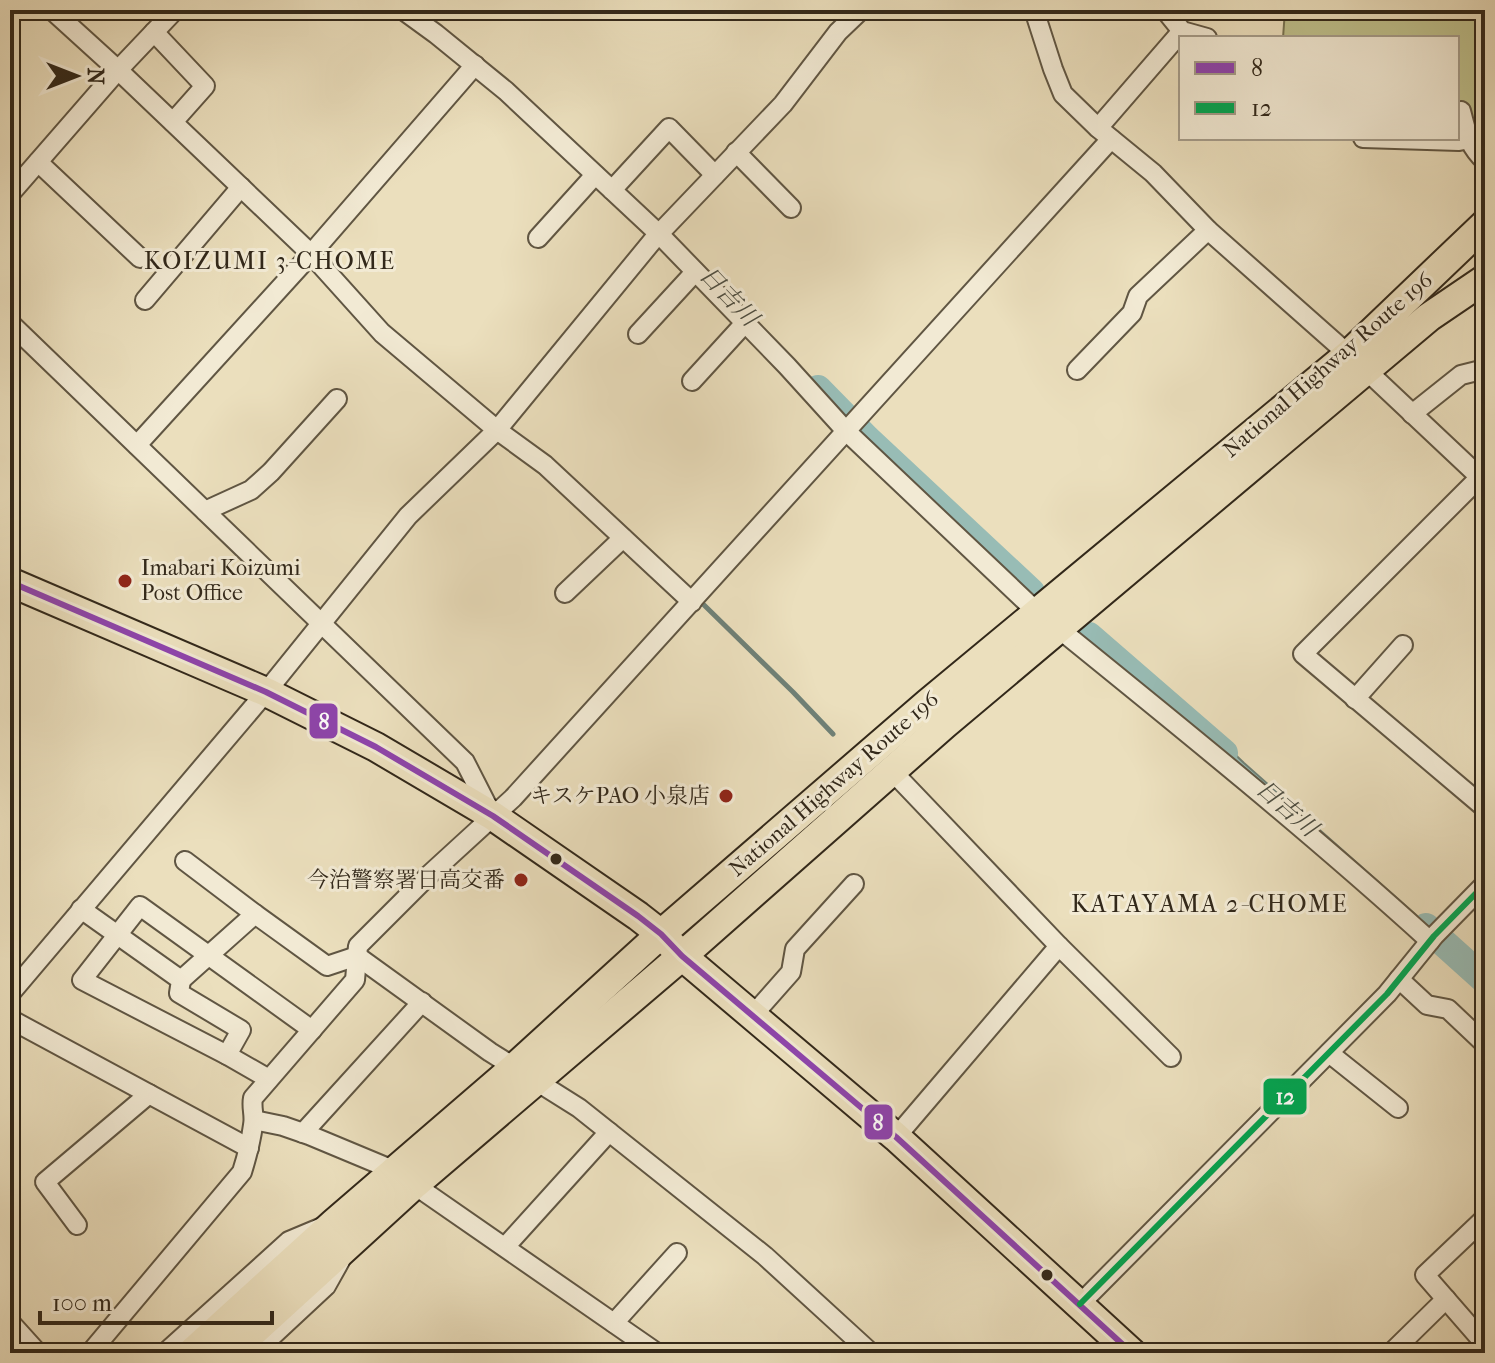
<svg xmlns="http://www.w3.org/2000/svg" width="1495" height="1363" viewBox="0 0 1495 1363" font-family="'IM FELL French Canon','Noto Serif JP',serif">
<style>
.green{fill:#bec08c;stroke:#787453;stroke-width:2}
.water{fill:#98bcb5;stroke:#6f8177;stroke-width:2}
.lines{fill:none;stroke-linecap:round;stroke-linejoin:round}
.stream{stroke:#6f8177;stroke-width:5}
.river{stroke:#98bcb5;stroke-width:28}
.minor-casing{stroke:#605643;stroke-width:22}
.highway-casing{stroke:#32281a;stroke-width:32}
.minor{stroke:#f2ead4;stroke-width:18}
.highway{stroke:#ebdfbd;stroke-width:28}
.bus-1-casing{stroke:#f2ead4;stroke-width:12}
.bus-2-casing{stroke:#f2ead4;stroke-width:12}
.bus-1{stroke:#8e44ad;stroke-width:6}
.bus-2{stroke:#00a651;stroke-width:6}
.poi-dot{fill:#8f2418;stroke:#f2ead4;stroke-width:3}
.bus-dot{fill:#32281a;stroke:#f2ead4;stroke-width:3}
.labels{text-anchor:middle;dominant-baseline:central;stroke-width:6;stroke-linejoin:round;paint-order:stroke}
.street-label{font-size:22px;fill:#32281a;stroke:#f2ead4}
.poi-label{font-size:22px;fill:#32281a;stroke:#f2ead4;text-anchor:end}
.neighbourhood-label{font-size:24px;letter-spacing:2px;fill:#32281a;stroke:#f2ead4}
.water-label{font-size:24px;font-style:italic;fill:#4c4d41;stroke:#f2ead4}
.line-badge{stroke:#f2ead4;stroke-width:3}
.badge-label{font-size:22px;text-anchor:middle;font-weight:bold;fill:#fff}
</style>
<rect width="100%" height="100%" fill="#ebdfbd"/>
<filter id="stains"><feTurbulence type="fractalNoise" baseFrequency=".0025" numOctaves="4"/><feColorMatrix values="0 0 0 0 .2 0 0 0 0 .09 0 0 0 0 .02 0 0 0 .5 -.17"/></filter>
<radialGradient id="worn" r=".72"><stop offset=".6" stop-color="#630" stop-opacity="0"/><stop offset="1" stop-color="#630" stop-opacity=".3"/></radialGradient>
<polygon class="green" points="1285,10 1485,10 1485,130 1457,132 1457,38 1283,38"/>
<polygon class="water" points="1106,642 1176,698 1244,763 1415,914 1485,980 1485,989 1421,926 1102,648"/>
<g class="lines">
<polyline class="stream" points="704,605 793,692 833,734"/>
<g class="river">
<polyline points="818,389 867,439 1031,592"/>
<polyline points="1089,636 1224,753"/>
<polyline points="1426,927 1485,980"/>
</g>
<g class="minor-casing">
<g id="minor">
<polyline points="52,10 118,70 310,253 382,333 497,430 545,465 692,602"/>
<polyline points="403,10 436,34 506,91 659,234 787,366 846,431 1037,612"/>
<polyline points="1034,10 1053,69 1063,94 1098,128 1153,173 1208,230 1366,370 1485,482"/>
<polyline points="1165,10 1182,31 1207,38"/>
<polyline points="154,32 205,86 173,122"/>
<path d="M1461 111C1467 133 1468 145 1485 161"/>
<polyline points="1098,128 1182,31"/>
<polyline points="1363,138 1459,141 1485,136"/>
<polyline points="736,152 791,208"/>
<polyline points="38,162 140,258"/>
<polyline points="612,190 669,128 715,175"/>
<polyline points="10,194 118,70 175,10"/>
<polyline points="538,238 595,175"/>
<polyline points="145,300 241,187"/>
<polyline points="10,323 465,762 491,813"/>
<polyline points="638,334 695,272"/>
<polyline points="1077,370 1132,313 1138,296 1208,230"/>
<polyline points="692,381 745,323"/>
<polyline points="1412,414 1461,375 1485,369"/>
<polyline points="137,445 311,254 475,65"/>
<polyline points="1480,477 1303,654 1485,808"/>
<polyline points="205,511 251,490 271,472 337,399"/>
<polyline points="565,593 623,538"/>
<path d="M1058 628C1184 730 1310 832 1430 941"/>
<polyline points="1355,699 1403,645"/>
<polyline points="891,770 1059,946"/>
<polyline points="185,861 255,914"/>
<polyline points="81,909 181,980 179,993 241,1030 227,1055 269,1079"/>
<polyline points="1399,979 1427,1005 1448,1009 1485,1044"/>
<polyline points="181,980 255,914 327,966 357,956 490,1052 579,1108 765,1256 871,1353"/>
<polyline points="10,994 266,692 408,516 497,430 654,239 783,104 838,32 861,10"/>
<polyline points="753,1015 791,972 795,949 854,884"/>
<polyline points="10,1019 249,1148"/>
<polyline points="1329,1053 1398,1108"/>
<polyline points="227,1055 82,980 140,906 312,1030"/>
<polyline points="254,1120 283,1126 309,1135 393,1170 657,1353"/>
<polyline points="303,1133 422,1002"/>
<polyline points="896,1137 1059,946 1171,1057"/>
<polyline points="1485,1218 1425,1275 1485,1344"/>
<polyline points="77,1225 45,1182 149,1094"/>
<polyline points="505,1247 609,1132"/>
<polyline points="1080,1304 1387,994 1434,936 1485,884"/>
<polyline points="10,1322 38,1353"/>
<polyline points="614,1323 677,1253"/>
<path d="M90 1353 242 1172C247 1156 251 1141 253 1125 255 1115 251 1108 253 1098L355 980 358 946 430 874 513 798 1111 139"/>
<polyline points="165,1353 289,1241 320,1228"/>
<polyline points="254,1353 326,1286 340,1261"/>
<polyline points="1391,1353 1446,1299"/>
</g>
</g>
<g class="highway-casing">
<g id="highway">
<polyline points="10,582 266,692 376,747 493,816 638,916 661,934 682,956 896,1137 1132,1353"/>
<polyline points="191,1353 334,1223 515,1067 661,934 928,703 1348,355 1485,224"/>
<polyline points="230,1353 415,1184 682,956 945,724 1429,317 1485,279"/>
</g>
</g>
<use href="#minor" class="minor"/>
<use href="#highway" class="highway"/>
<g class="bus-1-casing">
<polyline id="bus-1" points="10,582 266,692 376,747 493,816 638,916 661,934 682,956 896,1137 1132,1353"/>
</g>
<g class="bus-2-casing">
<polyline id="bus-2" points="1080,1304 1387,994 1434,936 1485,884"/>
</g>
<use href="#bus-1" class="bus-1"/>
<use href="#bus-2" class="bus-2"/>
</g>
<g class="poi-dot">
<circle cx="125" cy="581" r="8"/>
<circle cx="726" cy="796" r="8"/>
<circle cx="521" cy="880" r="8"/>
</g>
<g class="bus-dot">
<circle cx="556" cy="859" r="7"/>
<circle cx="1047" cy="1275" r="7"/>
</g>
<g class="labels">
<g class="street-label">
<text transform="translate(1328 365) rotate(-41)">National Highway Route 196</text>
<text transform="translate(834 784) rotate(-41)">National Highway Route 196</text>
</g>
<g class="poi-label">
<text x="141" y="568" text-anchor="start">Imabari Koizumi<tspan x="141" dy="25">Post Office</tspan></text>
<text x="710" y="796">キスケPAO 小泉店</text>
<text x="505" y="880">今治警察署日高交番</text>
</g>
<g class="neighbourhood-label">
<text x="270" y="261">KOIZUMI 3-CHOME</text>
<text x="1210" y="904">KATAYAMA 2-CHOME</text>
</g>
<g class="water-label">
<text transform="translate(729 296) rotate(46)">日吉川</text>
<text transform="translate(1287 808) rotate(41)">日吉川</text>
</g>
</g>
<g class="line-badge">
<rect x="308" y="702" width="31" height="38" rx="8" fill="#8e44ad"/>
<rect x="1262" y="1077" width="46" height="39" rx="8" fill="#00a651"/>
<rect x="863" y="1103" width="31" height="38" rx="8" fill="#8e44ad"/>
</g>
<g class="badge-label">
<text x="324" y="729">8</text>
<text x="1285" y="1104">12</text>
<text x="878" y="1130">8</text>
</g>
<rect width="1495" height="1363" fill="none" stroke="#ebdfbd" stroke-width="40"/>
<rect x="12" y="12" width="1471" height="1339" fill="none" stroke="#32281a" stroke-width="4"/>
<rect x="20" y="20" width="1455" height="1323" fill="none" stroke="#32281a" stroke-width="2"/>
<rect x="1179" y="36" width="280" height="104" fill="#f2ead4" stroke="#a59c8a" stroke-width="2"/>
<rect x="1195" y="62" width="40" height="12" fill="#8e44ad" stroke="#a59c8a" stroke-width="2"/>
<text x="1251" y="76" font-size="24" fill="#32281a">8</text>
<rect x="1195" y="102" width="40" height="12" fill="#00a651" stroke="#a59c8a" stroke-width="2"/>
<text x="1251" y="116" font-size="24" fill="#32281a">12</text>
<g transform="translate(76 76) rotate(90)" stroke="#f2ead4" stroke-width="6" paint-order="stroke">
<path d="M0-6L14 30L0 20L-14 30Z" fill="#32281a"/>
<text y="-12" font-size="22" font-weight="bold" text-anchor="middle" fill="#32281a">N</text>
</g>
<path d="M40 1311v12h232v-12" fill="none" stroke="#32281a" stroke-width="4"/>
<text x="52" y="1311" font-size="24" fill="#32281a" stroke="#f2ead4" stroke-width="6" paint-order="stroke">100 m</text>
<rect width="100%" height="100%" filter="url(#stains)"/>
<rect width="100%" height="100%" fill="url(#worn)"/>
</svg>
